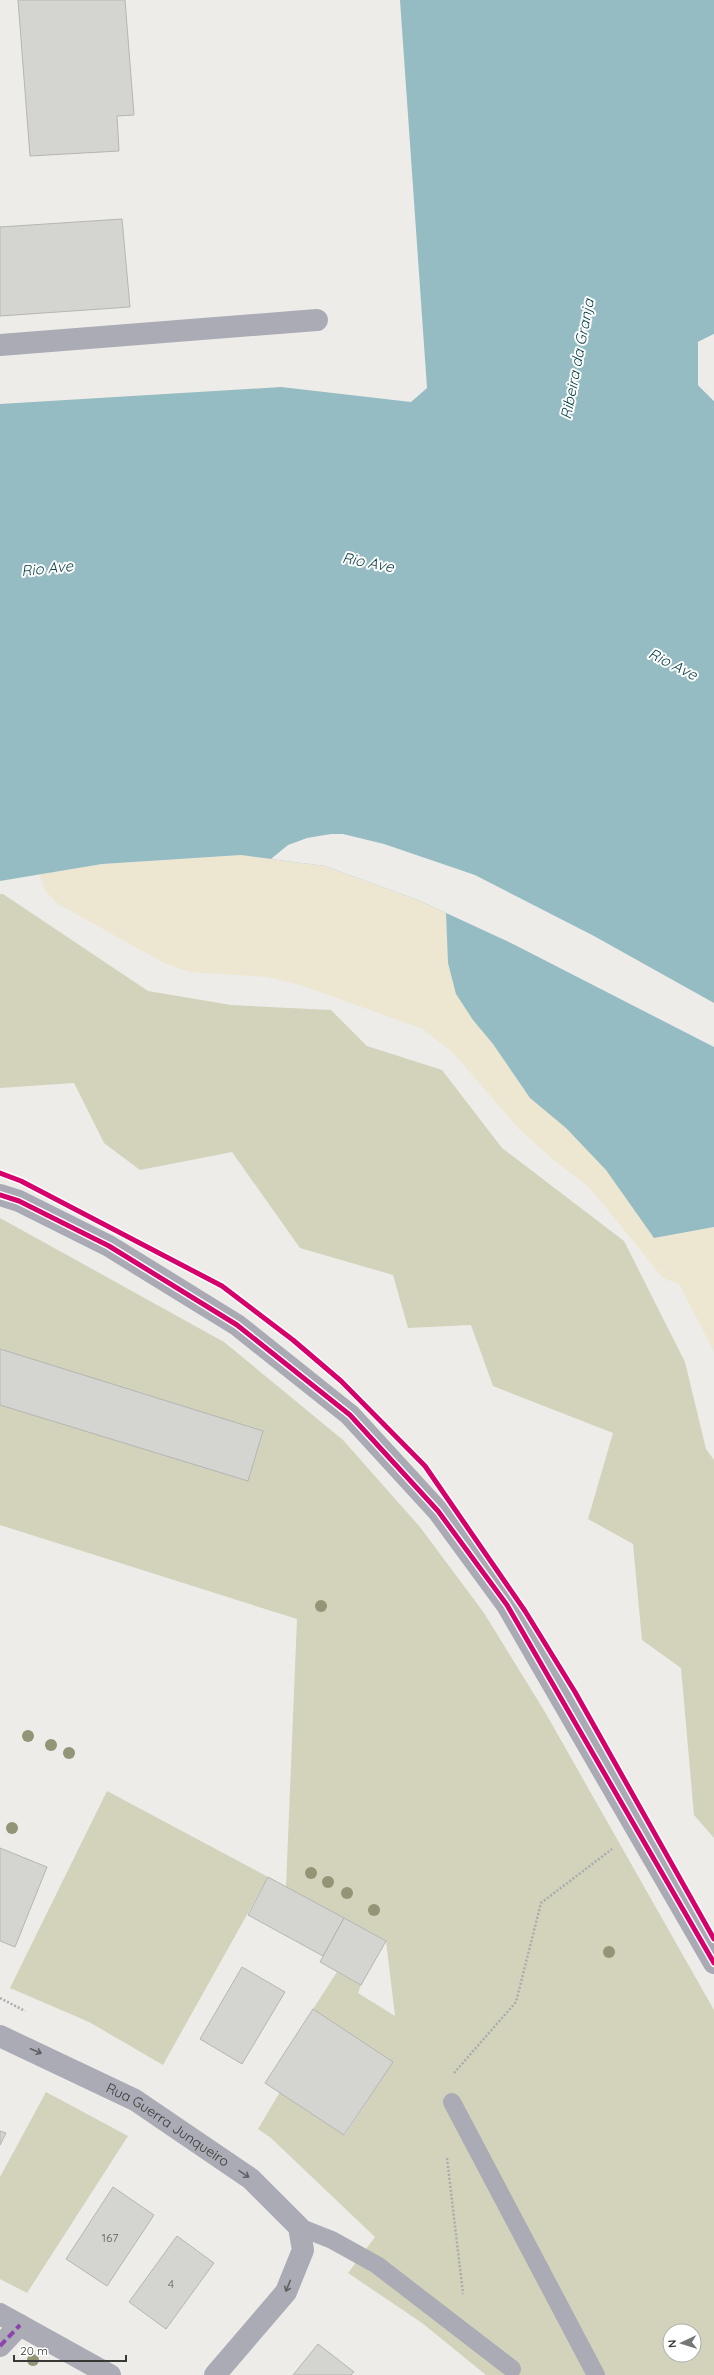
<svg xmlns="http://www.w3.org/2000/svg" width="714" height="2375" viewBox="0 0 714 2375" font-family="Quicksand,sans-serif">
<style>
.green{fill:#d2d3ba;fill-rule:evenodd}
.sand{fill:#ede7d1}
.water{fill:#95bcc2}
.pier{fill:#edece9}
.building{fill:#d4d4d1;stroke:#b5b5b3}
.lines{fill:none;stroke-linecap:round;stroke-linejoin:round}
.path{stroke:#aaabb1;stroke-width:2.5;stroke-dasharray:2 2;stroke-linecap:butt}
.lane{stroke:#aaabb5;stroke-width:18}
.street{stroke:#aaabb5;stroke-width:22}
.secondary{stroke:#a9aab3;stroke-width:22}
.quiet{stroke:#8e44ad;stroke-width:4;stroke-dasharray:8 4;stroke-linecap:butt}
.cycleway-casing{stroke:#fff;stroke-width:8}
.cycleway{stroke:#d6006c;stroke-width:5}
.tree{fill:#949476}
.oneway{stroke:#606062}
.labels{text-anchor:middle;dominant-baseline:central;stroke-width:4;stroke-linejoin:round;paint-order:stroke}
.number-label{font-size:12px;fill:#5f5f5d}
.street-label{font-size:14px;fill:#383836;stroke:#fff}
.water-label{font-size:15px;font-style:italic;fill:#073f46;stroke:#fff}
</style>
<rect width="100%" height="100%" fill="#edece9"/>
<g class="green">
<polygon points="0,894 3,894 148,991 231,1005 331,1010 367,1046 442,1070 502,1148 624,1241 685,1362 706,1449 714,1460 714,1838 694,1815 681,1668 642,1640 633,1544 588,1519 613,1433 493,1386 471,1325 408,1328 393,1275 300,1248 232,1152 140,1170 104,1143 74,1083 0,1088"/>
<path d="M0 1218 224 1342 343 1440 420 1527 484 1613 545 1712 714 2010V2375H486L422 2323 348 2273 375 2237 271 2138 258 2129 280 2092 345 2135 393 2062 313 2009 337 1972 361 1985 358 1993 395 2016 386 1941 286 1887 297 1619 0 1525ZM670 2331H694V2355H670Z"/>
<polygon points="107,1791 268,1877 163,2065 89,2022 10,1988"/>
<polygon points="46,2092 128,2136 27,2293 0,2279 0,2177"/>
</g>
<polygon class="sand" points="241,855 325,866 418,900 446,913 448,963 473,1020 493,1044 530,1098 566,1128 606,1170 654,1238 714,1227 714,1352 679,1284 663,1278 590,1188 555,1161 519,1129 454,1054 423,1029 300,985 267,977 190,972 164,963 58,904 45,891 40,874 102,864"/>
<polygon class="water" points="400,0 714,0 714,334 698,342 698,385 714,401 714,1227 654,1238 606,1170 566,1128 530,1098 493,1044 473,1020 456,994 448,963 446,913 418,900 325,866 241,855 102,864 0,881 0,404 281,387 411,402 427,388"/>
<g class="pier">
<polygon points="714,334 714,336 700,343 700,384 714,398 714,401 698,385 698,342"/>
<polygon points="331,834 343,834 384,844 475,875 594,936 714,1003 714,1047 513,944 418,900 325,866 271,859 288,845 307,838"/>
</g>
<g class="building">
<polygon points="18,0 125,0 134,115 117,116 119,151 30,156"/>
<polygon points="122,219 130,307 0,316 0,227"/>
<polygon points="0,1349 263,1431 248,1481 0,1405"/>
<polygon points="0,1848 47,1867 15,1947 0,1941"/>
<polygon points="268,1877 344,1918 323,1956 248,1915"/>
<polygon points="344,1918 386,1941 361,1985 320,1962"/>
<polygon points="242,1967 285,1992 242,2064 200,2039"/>
<polygon points="313,2009 393,2062 344,2135 265,2083"/>
<polygon points="0,2131 6,2133 0,2145"/>
<polygon points="113,2187 154,2215 107,2286 66,2259"/>
<polygon points="177,2236 214,2263 166,2329 129,2302"/>
<polygon points="318,2344 354,2372 351,2375 293,2375"/>
</g>
<g class="lines">
<g class="path">
<polyline points="0,1998 25,2011"/>
<polyline points="454,2073 516,2002 541,1903 612,1849"/>
<polyline points="447,2158 463,2294"/>
</g>
<g class="lane">
<polyline points="452,2102 596,2375"/>
<polyline points="299,2227 332,2240 377,2265 512,2369"/>
</g>
<g class="street">
<polyline points="0,345 317,320"/>
<path id="s1" d="M0 2036 135 2100 251 2179 299 2227 303 2250 286 2292 215 2375"/>
<polyline points="0,2314 110,2375"/>
<polyline points="0,2346 20,2325"/>
</g>
<polyline class="secondary" points="0,1195 19,1201 109,1246 237,1325 350,1415 438,1511 507,1605 714,1963"/>
<polyline class="quiet" points="0,2346 20,2325"/>
<g class="cycleway-casing">
<g id="cycleway">
<polyline points="0,1173 21,1181 222,1286 293,1340 341,1381 425,1466 525,1611 575,1692 714,1939"/>
<polyline points="0,1195 19,1201 109,1246 237,1325 350,1415 438,1511 507,1605 714,1963"/>
</g>
</g>
<use href="#cycleway" class="cycleway"/>
</g>
<g class="tree">
<circle cx="321" cy="1606" r="6"/>
<circle cx="28" cy="1736" r="6"/>
<circle cx="51" cy="1745" r="6"/>
<circle cx="69" cy="1753" r="6"/>
<circle cx="12" cy="1828" r="6"/>
<circle cx="311" cy="1873" r="6"/>
<circle cx="328" cy="1882" r="6"/>
<circle cx="347" cy="1893" r="6"/>
<circle cx="374" cy="1910" r="6"/>
<circle cx="609" cy="1952" r="6"/>
<circle cx="33" cy="2360" r="6"/>
</g>
<defs><path id="oneway-shaft" d="M-6 0H5M1.5-3L5.5 0L1.5 3" fill="none" stroke-width="1.6" stroke-linecap="round" stroke-linejoin="round"/></defs>
<g class="oneway">
<use href="#oneway-shaft" transform="translate(36 2051) rotate(23)"/>
<use href="#oneway-shaft" transform="translate(244 2174) rotate(34)"/>
<use href="#oneway-shaft" transform="translate(288 2286) rotate(112)"/>
</g>
<g class="labels">
<g class="number-label">
<text x="110" y="2237">167</text>
<text x="171" y="2283">4</text>
</g>
<g class="street-label">
<text stroke="none"><textPath href="#s1" startOffset="190">Rua Guerra Junqueiro</textPath></text>
</g>
<g class="water-label">
<text transform="translate(577 359) rotate(-79)">Ribeira da Granja</text>
<text transform="translate(368 562) rotate(11)">Rio Ave</text>
<text transform="translate(47 568) rotate(-6)">Rio Ave</text>
<text transform="translate(673 664) rotate(27)">Rio Ave</text>
</g>
</g>
<g transform="translate(682 2343) rotate(266)"><circle r="19" fill="#ffffff" stroke="#afafaf"/>
<path d="M0-3L7 15L0 10L-7 15Z" fill="#777775"/>
<text y="-6" font-size="11" font-weight="bold" text-anchor="middle" fill="#383836">N</text>
</g>
<path d="M14 2355v6h112v-6" fill="none" stroke="#383836" stroke-width="2"/>
<text x="20" y="2355" font-size="12" fill="#383836" stroke="#ffffff" stroke-width="3" paint-order="stroke">20 m</text>
</svg>
